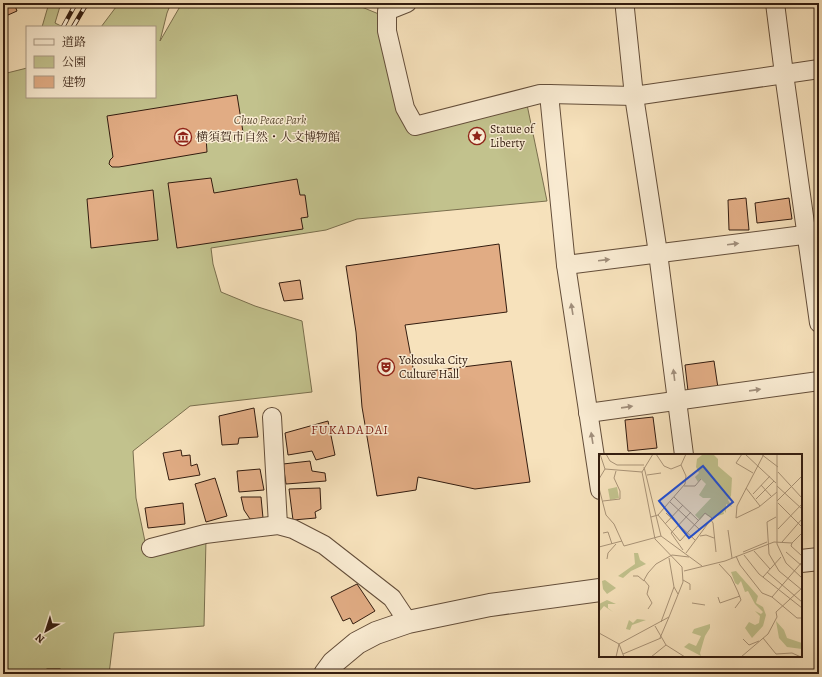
<svg xmlns="http://www.w3.org/2000/svg" width="822" height="677" viewBox="0 0 822 677" font-family="Alegreya,'Noto Serif JP',serif">
<style>
.green{fill:#c2c28d;stroke:#7a6f4e}
.building{fill:#e1ac84;stroke:#331c0f}
.lines{fill:none;stroke-linecap:round;stroke-linejoin:round}
.minor-casing{stroke:#644e3a;stroke-width:20}
.tertiary-casing{stroke:#644e3a;stroke-width:24}
.minor{stroke:#faecd3;stroke-width:18}
.tertiary{stroke:#faecd3;stroke-width:22}
.rail-casing{stroke:#331c0f;stroke-width:4.5}
.rail{stroke:#faecd3;stroke-width:3;stroke-dasharray:9;stroke-linecap:butt}
.oneway{fill:#a08e7b}
.labels{text-anchor:middle;dominant-baseline:central;stroke-width:3;stroke-linejoin:round;paint-order:stroke}
.park-label{font-size:12px;font-style:italic;fill:#5e4e35;stroke:#faecd3}
.poi-label{font-size:12px;fill:#331c0f;stroke:#faecd3;text-anchor:start}
.neighbourhood-label{font-size:13px;letter-spacing:1px;fill:#7a1f14;stroke:#faecd3}
.inset-road{fill:none;stroke:#a99377;stroke-width:1}
.view{fill:#1d4ed8;fill-opacity:0.15;stroke:#1d4ed8;stroke-width:2}
.inset-edge{fill:none;stroke:#331c0f;stroke-width:2}
</style>
<rect width="100%" height="100%" fill="#f7e2bc"/>
<filter id="stains"><feTurbulence type="fractalNoise" baseFrequency=".005" numOctaves="4"/><feColorMatrix values="0 0 0 0 .2 0 0 0 0 .09 0 0 0 0 .02 0 0 0 .5 -.17"/></filter>
<radialGradient id="worn" r=".72"><stop offset=".6" stop-color="#630" stop-opacity="0"/><stop offset="1" stop-color="#630" stop-opacity=".3"/></radialGradient>
<g class="green">
<polygon points="49,3 61,3 55,23 63,27 42,27"/>
<polygon points="119,3 171,3 167,13 160,41 182,3 352,3 386,17 415,126 525,95 547,201 357,219 326,230 211,248 213,264 221,292 255,306 302,321 312,392 190,406 133,451 136,498 147,551 206,539 204,626 114,633 109,674 3,674 3,74 27,68 27,97 155,97 155,27 101,27"/>
</g>
<g class="building">
<polygon points="3,3 14,3 17,11 8,15 3,15"/>
<polygon points="237,95 243,132 206,137 207,152 119,167 112,167 109,164 110,160 113,157 107,116"/>
<polygon points="211,178 214,193 297,179 300,195 305,195 308,217 301,218 303,229 177,248 168,183"/>
<polygon points="153,190 158,240 91,248 87,199"/>
<polygon points="746,198 749,230 729,230 728,200"/>
<polygon points="789,198 792,219 757,223 755,203"/>
<polygon points="499,244 507,312 405,325 414,373 511,361 530,482 475,489 418,477 416,490 377,496 362,407 356,332 346,266"/>
<polygon points="300,280 303,299 284,301 279,283"/>
<polygon points="714,361 718,388 688,391 685,365"/>
<polygon points="254,408 258,437 239,438 238,444 222,445 219,416"/>
<polygon points="653,417 657,448 628,451 625,420"/>
<polygon points="328,421 335,455 316,460 312,451 288,455 285,433"/>
<polygon points="181,450 182,456 190,455 191,466 197,464 200,475 169,480 163,453"/>
<polygon points="310,461 312,471 325,473 326,481 286,484 283,464"/>
<polygon points="260,469 264,490 239,492 237,471"/>
<polygon points="215,478 227,516 206,522 195,484"/>
<polygon points="320,488 321,509 315,512 316,518 293,520 289,489"/>
<polygon points="241,497 261,497 263,518 250,519 244,510"/>
<polygon points="183,503 185,524 148,528 145,508"/>
<polygon points="357,584 375,611 353,624 350,618 343,621 331,597"/>
<rect x="47" y="669" width="13" height="5"/>
</g>
<g class="lines">
<g class="minor-casing">
<g id="minor">
<polyline points="407,3 387,11 387,31 405,108 415,126 540,94 549,94 634,96 819,69"/>
<polyline points="775,3 784,74 819,323"/>
<polyline points="625,9 634,96 658,253 684,455"/>
<polyline points="549,94 566,265 600,490"/>
<polyline points="566,265 819,233"/>
<polyline points="588,413 819,381"/>
<polyline points="272,417 278,525"/>
<polyline points="151,548 205,534 278,525 293,529 324,545 392,598 408,622"/>
</g>
</g>
<g class="tertiary-casing">
<g id="tertiary">
<polyline points="801,561 819,559"/>
<polyline points="325,674 333,663 357,643 376,633 408,622 490,605 600,590"/>
</g>
</g>
<use href="#minor" class="minor"/>
<use href="#tertiary" class="tertiary"/>
<g class="rail-casing">
<g id="rail">
<polyline points="63,27 76,3"/>
<polyline points="73,27 87,3"/>
</g>
</g>
<use href="#rail" class="rail"/>
</g>
<defs><path id="oneway-solid" d="M-6-.8H1V-3.2L6.5 0L1 3.2V.8H-6Z"/></defs>
<g class="oneway">
<use href="#oneway-solid" transform="translate(733 244) rotate(-7)"/>
<use href="#oneway-solid" transform="translate(604 260) rotate(-7)"/>
<use href="#oneway-solid" transform="translate(572 309) rotate(-99)"/>
<use href="#oneway-solid" transform="translate(674 375) rotate(-97)"/>
<use href="#oneway-solid" transform="translate(755 390) rotate(-8)"/>
<use href="#oneway-solid" transform="translate(627 407) rotate(-8)"/>
<use href="#oneway-solid" transform="translate(592 438) rotate(-99)"/>
</g>
<defs>
<g id="sight-ring" transform="scale(0.9)"><circle r="9.5" fill="#faecd3" stroke="#8f2418" stroke-width="1.5"/><path d="M0-6L1.8-2.2L6-1.7L2.9 1.2L3.7 5.4L0 3.3L-3.7 5.4L-2.9 1.2L-6-1.7L-1.8-2.2Z" fill="#8f2418"/></g>
<g id="museum-ring" transform="scale(0.9)"><circle r="9.5" fill="#faecd3" stroke="#8f2418" stroke-width="1.5"/><path d="M0-6L6-3V-2H-6V-3ZM-5-1h2V3h-2ZM-1-1h2V3h-2ZM3-1h2V3H3ZM-6 4H6V6H-6Z" fill="#8f2418"/></g>
<g id="theatre-ring" transform="scale(0.9)"><circle r="9.5" fill="#faecd3" stroke="#8f2418" stroke-width="1.5"/><path d="M-5-5.5Q0-4 5-5.5V0Q5 5 0 6Q-5 5-5 0ZM-3.3-2.5H-1v1.5H-3.3ZM1-2.5H3.3v1.5H1ZM-2.8 1Q0 5.5 2.8 1Z" fill="#8f2418"/></g>
</defs>
<g fill-rule="evenodd">
<use href="#sight-ring" x="477" y="136"/>
<use href="#museum-ring" x="183" y="137"/>
<use href="#theatre-ring" x="386" y="367"/>
</g>
<g class="labels">
<g class="park-label">
<text x="270" y="120">Chuo Peace Park</text>
</g>
<g class="poi-label">
<text x="490" y="129">Statue of<tspan x="490" dy="14">Liberty</tspan></text>
<text x="196" y="137">横須賀市自然・人文博物館</text>
<text x="399" y="360">Yokosuka City<tspan x="399" dy="14">Culture Hall</tspan></text>
</g>
<g class="neighbourhood-label">
<text x="350" y="429">FUKADADAI</text>
</g>
</g>
<g transform="translate(599 454)">
<rect width="203" height="203" fill="#f7e2bc"/>
<path d="M114 0 119 5V12L133 24 132 42 129 46 133 53 127 50V59L124 55 125 60 112 64 106 60 101 66 96 61 112 44H104L100 41 107 30 102 25 99 28 96 23 100 19 97 13 98 5 103 1ZM18 33 20 44 11 46 9 35ZM35 99H39L41 106 47 110 32 117 24 124 19 122 36 110ZM137 117 159 142 157 149 164 153 167 161 164 172 153 184 146 174 150 168 156 171 160 169 161 162 156 157 162 160 164 158 156 150 149 137 146 138 142 127 139 131 136 129 132 118ZM6 126 17 134 8 140 4 135 3 127ZM8 146 17 150H9V154L14 158 5 152 0 158V150ZM38 165 47 166 33 171 31 176 27 175 30 166 34 169ZM177 167 185 176 188 184 203 189V195L188 193 180 184ZM111 170V174L106 182 101 199 102 202 85 193 90 189 97 192 102 182 93 179 95 175Z" fill="#c2c28d"/>
<path class="inset-road" d="M7 0 11 7 18 11H45M57 0 65 12 72 15 82 11 87 0M143 0 137 9 154 19M146 0 177 29M162 0 179 13M165 0 138 52 137 64 160 53 178 38M178 0V90L187 109 203 124M45 13 62 82 103 112M6 15 43 18M179 18 203 44M48 21 62 19M0 25 6 15 1 0M162 31 172 42M85 32H96L102 25M178 32 203 55M0 34 7 61 15 70 25 92 62 82M147 34 161 52M154 40 171 22M75 43 100 67M157 45 175 27M4 47 21 45V37L15 24 17 17M178 47 203 22M71 48 100 75M179 49 203 73M67 59 96 86M59 61 81 87 106 59 113 64 87 99M52 63 59 61 86 30 87 22 82 11M177 63 168 68 170 100 180 117 203 136M112 66 114 69 117 98M66 70 84 51M179 75 203 50M129 76 133 104M4 79 9 78 13 90M72 79 92 58M72 79 84 96M101 82 107 81 115 84M183 88 203 65M193 89 192 92 203 102M0 93 23 87M155 97 171 115M144 98 168 88M187 98 203 112M145 101 160 120 203 154M137 102 141 111 163 139 173 143 198 164H203M70 104 75 133 79 140M8 105 9 99 17 90M120 110 132 123 139 138 142 146 136 154M85 117 126 107 175 88 193 89 203 79M168 118 203 148M34 122H39L45 127M164 123 182 103M84 126 91 130V136M119 143 121 149 141 142M173 143 203 108M93 149 106 151M49 155 53 149 48 140 50 132 45 126 49 119 57 110 73 101 90 103M62 168 75 133M56 172 67 191 86 203M0 179 20 190 25 203M61 184 70 163M164 184 177 200 193 199 202 203M144 185 150 191 160 187M24 200 62 184M17 203 20 190 70 163 84 128 83 113 56 85 43 18 54 0M52 203 67 191M142 203 169 180 178 163 177 158 203 134"/>
<path class="view" d="M104 12 134 48 90 84 60 47Z"/>
<rect width="203" height="203" class="inset-edge"/>
</g>
<rect width="822" height="677" fill="none" stroke="#f7e2bc" stroke-width="16"/>
<rect x="4" y="4" width="814" height="669" fill="none" stroke="#331c0f" stroke-width="2"/>
<rect x="8" y="8" width="806" height="661" fill="none" stroke="#331c0f"/>
<rect x="26" y="26" width="130" height="72" fill="#faecd3" stroke="#aa9985"/>
<rect x="34" y="39" width="20" height="6" fill="#faecd3" stroke="#aa9985"/>
<text x="62" y="46" font-size="12" fill="#331c0f">道路</text>
<rect x="34" y="56" width="20" height="12" fill="#c2c28d" stroke="#aa9985"/>
<text x="62" y="66" font-size="12" fill="#331c0f">公園</text>
<rect x="34" y="76" width="20" height="12" fill="#e1ac84" stroke="#aa9985"/>
<text x="62" y="86" font-size="12" fill="#331c0f">建物</text>
<g transform="translate(46 631) rotate(219)" stroke="#faecd3" stroke-width="3" paint-order="stroke">
<path d="M0-3L7 15L0 10L-7 15Z" fill="#331c0f"/>
<text y="-6" font-size="11" font-weight="bold" text-anchor="middle" fill="#331c0f">N</text>
</g>
<rect width="100%" height="100%" filter="url(#stains)"/>
<rect width="100%" height="100%" fill="url(#worn)"/>
</svg>
